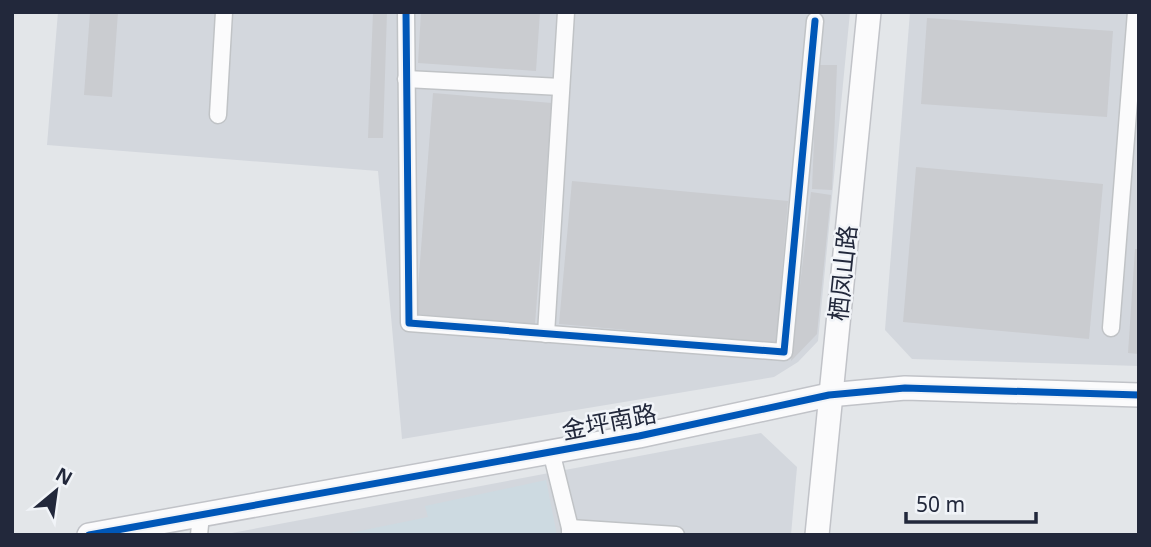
<svg xmlns="http://www.w3.org/2000/svg" width="1151" height="547" viewBox="0 0 1151 547" font-family="'Noto Sans','Noto Sans SC',sans-serif">
<style>
.built{fill:#d3d7dd}
.green{fill:#cddae1}
.building{fill:#caccd0}
.lines{fill:none;stroke-linecap:round;stroke-linejoin:round}
.street-casing{stroke:#c0c3c6;stroke-width:19}
.secondary-casing{stroke:#c1c3c8;stroke-width:26}
.street{stroke:#fbfbfc;stroke-width:16}
.secondary{stroke:#fbfbfc;stroke-width:23}
.cycleway-casing{stroke:#f1f4f8;stroke-width:11}
.cycleway{stroke:#0057b8;stroke-width:7}
.labels{text-anchor:middle;dominant-baseline:central;stroke-width:5;stroke-linejoin:round;paint-order:stroke}
.street-label{font-size:24px;fill:#22283b;stroke:#f1f4f8}
</style>
<rect width="100%" height="100%" fill="#e3e6e9"/>
<g class="built">
<polygon points="58,12 850,12 818,341 798,362 774,377 402,439 378,171 47,145"/>
<polygon points="910,12 1139,12 1139,366 912,359 885,330"/>
<polygon points="761,433 797,467 791,535 221,535"/>
</g>
<polygon class="green" points="546,480 557,535 340,535 428,517 425,506"/>
<g class="building">
<polygon points="90,12 118,12 112,97 84,95"/>
<polygon points="373,12 387,12 383,138 368,138"/>
<polygon points="421,12 540,12 536,71 418,63"/>
<polygon points="927,18 1113,31 1107,117 921,104"/>
<polygon points="817,65 837,65 832,190 812,189"/>
<polygon points="433,93 552,103 535,324 416,314"/>
<polygon points="916,167 1103,184 1089,339 903,322"/>
<polygon points="572,181 788,201 776,343 559,324"/>
<polygon points="811,192 831,195 817,334 791,361"/>
<polygon points="1135,249 1139,249 1139,354 1128,353"/>
</g>
<g class="lines">
<g class="street-casing">
<g id="street">
<polyline points="406,12 409,323 784,352 815,21"/>
<polyline points="406,79 561,87"/>
<polyline points="218,115 224,12"/>
<polyline points="1111,328 1136,12"/>
<polyline points="546,334 566,12"/>
<polyline points="551,451 570,528 570,535"/>
<polyline points="570,528 676,535"/>
<polyline points="199,535 201,515"/>
</g>
</g>
<g class="secondary-casing">
<g id="secondary">
<polyline points="89,535 639,436 829,395 905,388 1139,395"/>
<polyline points="817,535 869,12"/>
</g>
</g>
<use href="#street" class="street"/>
<use href="#secondary" class="secondary"/>
<g class="cycleway-casing">
<g id="cycleway">
<polyline points="406,12 409,323 784,352 815,21"/>
<polyline points="89,535 639,436 829,395 905,388 1139,395"/>
</g>
</g>
<use href="#cycleway" class="cycleway"/>
</g>
<g class="labels">
<g class="street-label">
<text transform="translate(842 273) rotate(-84)">栖凤山路</text>
<text transform="translate(609 421) rotate(-11)">金坪南路</text>
</g>
</g>
<rect width="1151" height="547" fill="none" stroke="#22283b" stroke-width="28"/>
<g transform="translate(56 491) rotate(29)" stroke="#f1f4f8" stroke-width="5" paint-order="stroke">
<path d="M0-5L12 26L0 18L-12 26Z" fill="#22283b"/>
<text y="-10" font-size="19" font-weight="bold" text-anchor="middle" fill="#22283b">N</text>
</g>
<path d="M906 512v10h130v-10" fill="none" stroke="#22283b" stroke-width="3.5"/>
<text x="916" y="512" font-size="21" fill="#22283b" stroke="#f1f4f8" stroke-width="5" paint-order="stroke">50 m</text>
</svg>
